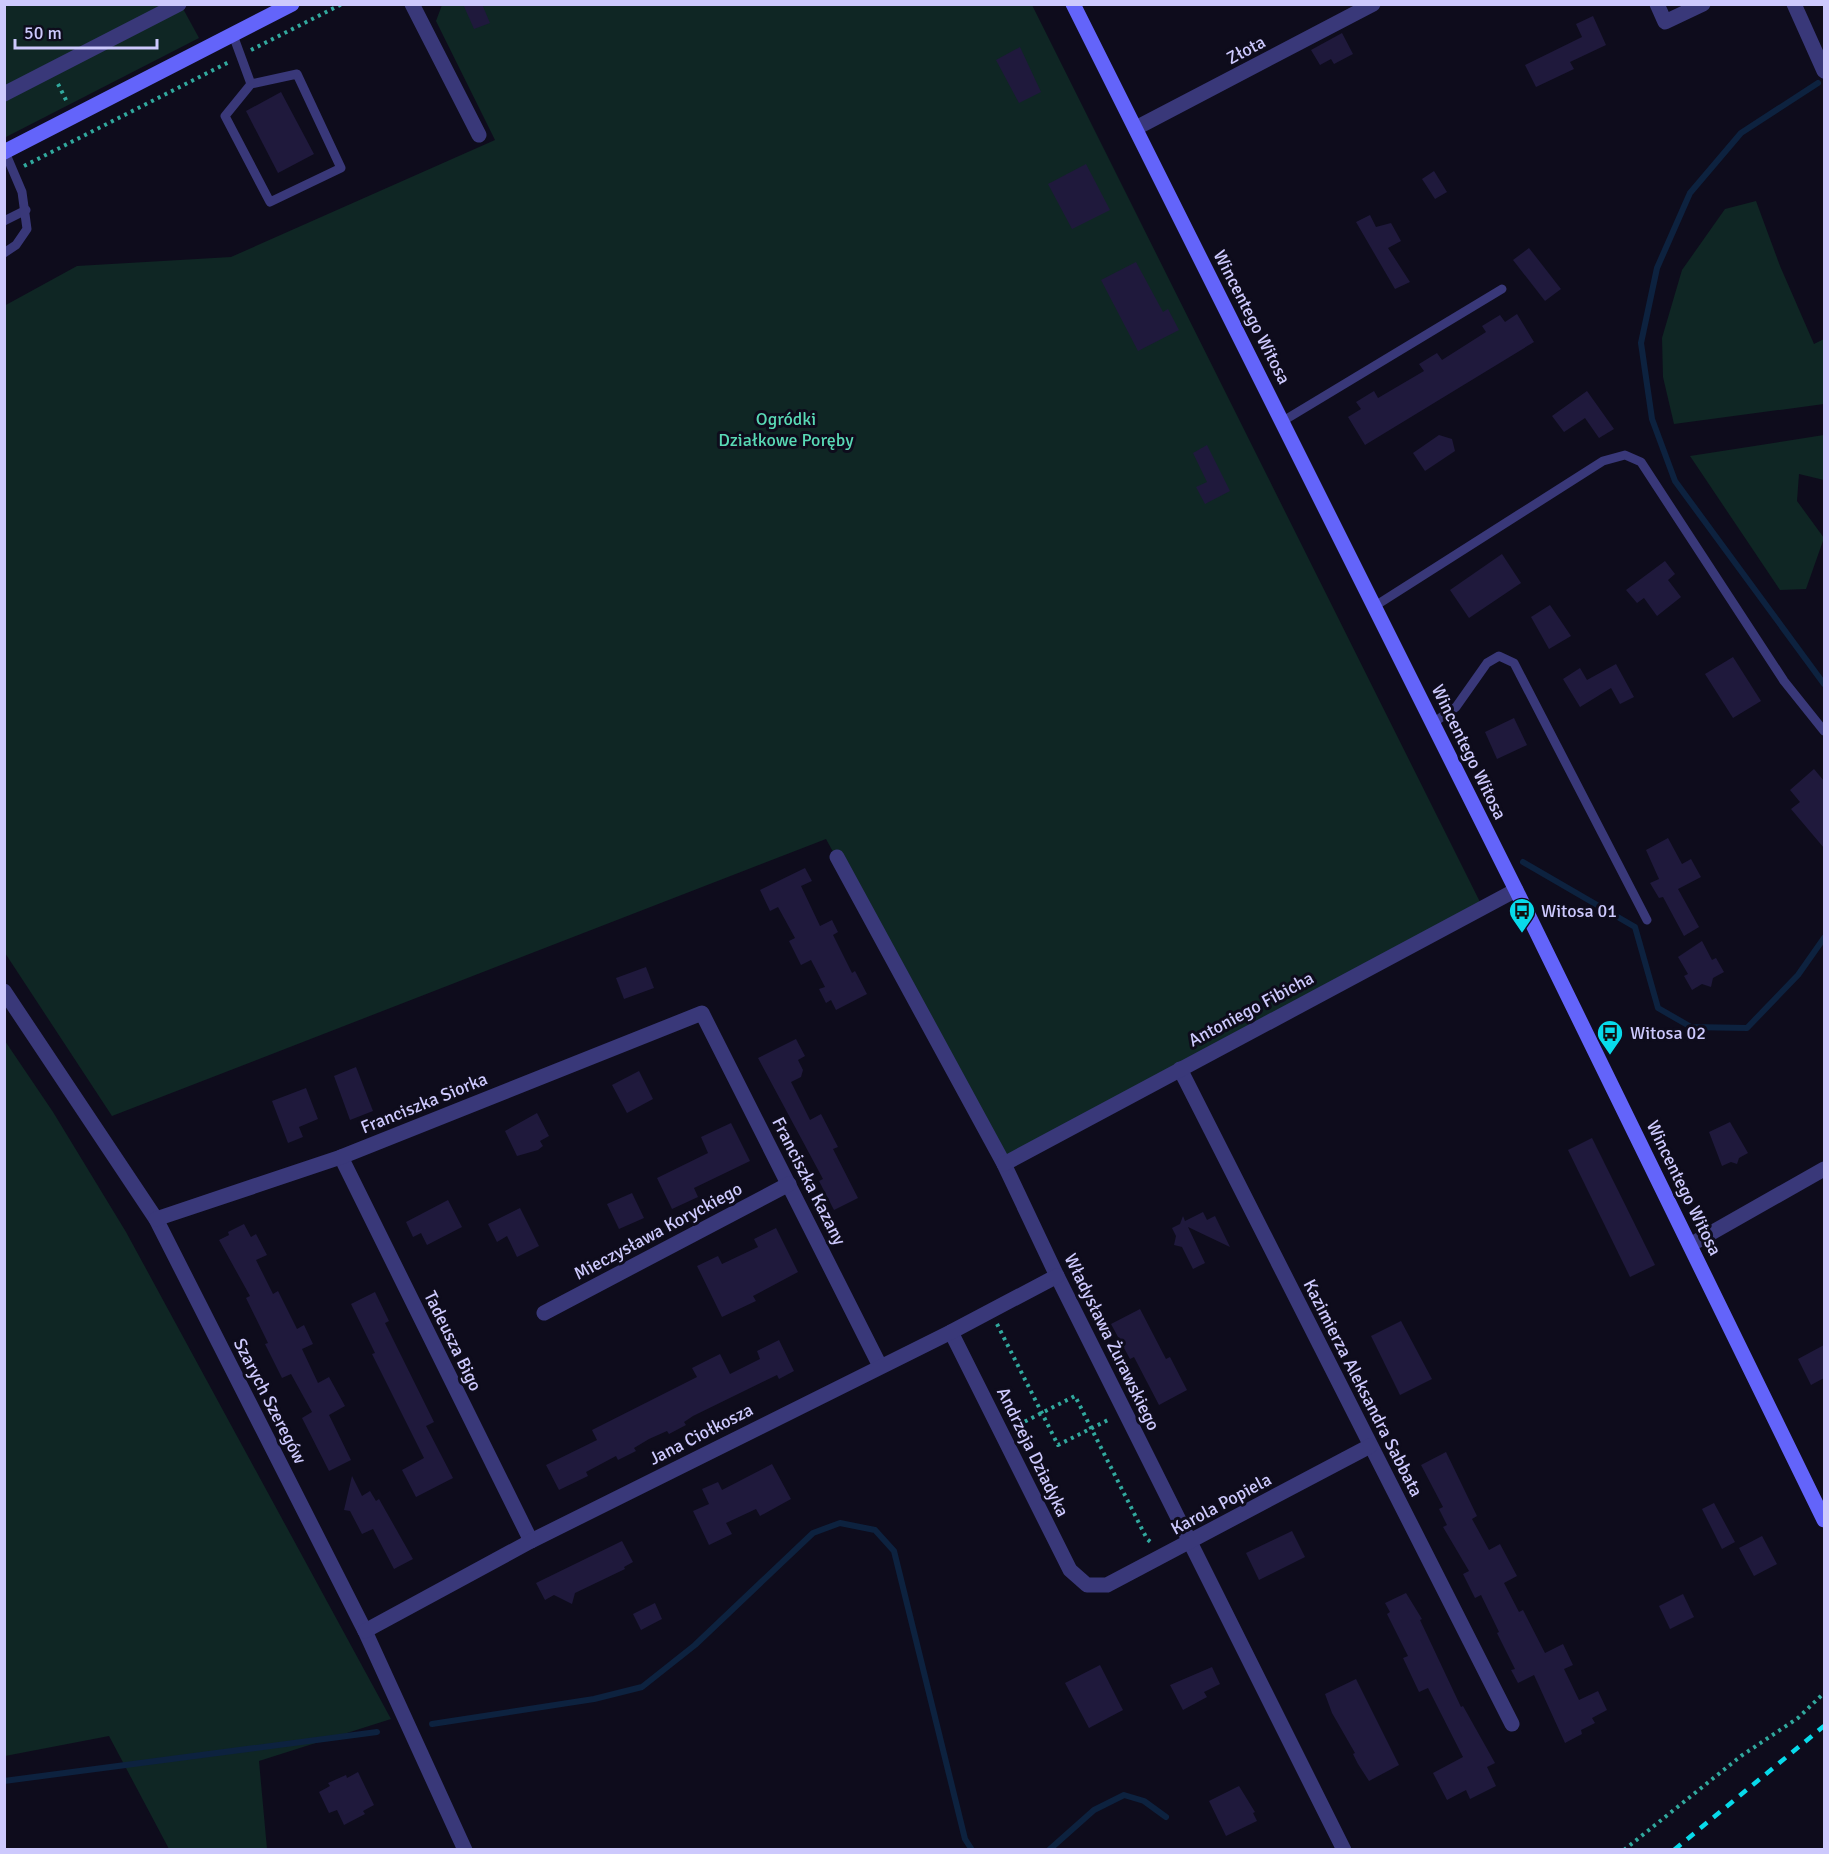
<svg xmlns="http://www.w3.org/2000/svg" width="1829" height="1854" viewBox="0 0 1829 1854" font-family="Signika,sans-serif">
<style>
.green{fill:#0f2624}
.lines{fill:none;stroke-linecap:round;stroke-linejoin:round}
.stream{stroke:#0d223f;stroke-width:6}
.building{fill:#1f193c}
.path{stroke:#31a99e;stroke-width:4;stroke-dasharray:3 4.5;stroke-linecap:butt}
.lane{stroke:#393879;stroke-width:9}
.street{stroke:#393879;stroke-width:15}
.secondary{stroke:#6364fa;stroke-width:15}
.rail{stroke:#08daea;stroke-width:4.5;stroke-dasharray:9 8;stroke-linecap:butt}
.labels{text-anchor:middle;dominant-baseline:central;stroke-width:6;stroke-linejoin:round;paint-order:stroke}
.street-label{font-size:18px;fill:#cdc9fd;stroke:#0e0c1c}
.park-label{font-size:18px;fill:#59d9b5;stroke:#0e0c1c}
.poi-label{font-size:18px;fill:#cdc9fd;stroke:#0e0c1c;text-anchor:start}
</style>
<rect width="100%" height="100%" fill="#0e0c1c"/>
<g class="green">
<polygon points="5,5 181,5 199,38 6,137"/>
<polygon points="442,5 1032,5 1483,908 1004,1164 826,839 112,1116 5,953 4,306 77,266 231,257 495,140 436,21"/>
<polygon points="1756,201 1780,266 1814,344 1824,339 1824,404 1674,424 1663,377 1662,338 1682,270 1725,209"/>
<polygon points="1824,435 1824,480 1799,474 1797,501 1824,538 1806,589 1780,590 1690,456"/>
<polygon points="5,1041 53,1112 126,1232 391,1719 259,1761 267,1849 169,1849 109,1736 5,1756"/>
</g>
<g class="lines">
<g class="stream">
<polyline points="1818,83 1741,133 1690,193 1657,268 1641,343 1652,419 1675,481 1824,684"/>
<polyline points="1523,862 1635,927 1658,1008 1691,1027 1747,1028 1798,975 1824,938"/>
<polyline points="432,1724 594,1699 642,1687 695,1645 813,1533 840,1523 875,1530 894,1551 965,1839 972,1850"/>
<polyline points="4,1781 377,1732"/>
<polyline points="1049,1850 1094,1810 1124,1795 1144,1801 1166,1817"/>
</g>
</g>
<g class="building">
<polygon points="463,4 482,4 490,23 474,29"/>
<polygon points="1593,16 1606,45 1570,62 1574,69 1536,87 1525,65 1582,37 1576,24"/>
<polygon points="1342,33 1353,54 1334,64 1331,59 1320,65 1311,50"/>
<polygon points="1020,47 1041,92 1019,103 996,60"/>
<polygon points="281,92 314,154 278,173 246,111"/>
<polygon points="1086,164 1110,210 1072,229 1048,184"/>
<polygon points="1434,171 1447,192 1435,199 1422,179"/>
<polygon points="1370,215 1376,227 1391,223 1401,241 1388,248 1410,282 1395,289 1356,222"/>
<polygon points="1529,248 1561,289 1545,301 1513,260"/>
<polygon points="1136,262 1163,312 1168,309 1179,330 1138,351 1101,280"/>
<polygon points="1517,314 1534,342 1365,445 1348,417 1361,409 1356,402 1374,391 1378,398 1424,371 1419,364 1437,353 1442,360 1486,332 1482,326 1500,315 1505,322"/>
<polygon points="1587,391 1614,429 1599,438 1585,418 1564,432 1552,416"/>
<polygon points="1439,435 1452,439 1455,451 1425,471 1413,453"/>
<polygon points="1207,445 1230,491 1205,504 1196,487 1207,482 1193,453"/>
<polygon points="1502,554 1521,583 1469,618 1450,590"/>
<polygon points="1665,561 1675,574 1668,580 1681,597 1657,616 1644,598 1637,603 1626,590"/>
<polygon points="1550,605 1571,636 1549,649 1531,617"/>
<polygon points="1733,657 1761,701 1733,718 1705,674"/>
<polygon points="1616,664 1634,697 1620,704 1611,688 1580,707 1563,679 1580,668 1587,680"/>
<polygon points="1514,718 1527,745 1497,759 1485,732"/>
<polygon points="1814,769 1824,781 1824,848 1791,809 1800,802 1790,790"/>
<polygon points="1668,838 1682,864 1691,859 1701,877 1678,889 1699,927 1684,936 1663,897 1659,898 1650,883 1659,879 1646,850"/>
<polygon points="805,868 812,881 801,886 820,926 832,920 838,932 833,935 852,973 855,971 867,994 836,1010 831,1000 826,1003 819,989 825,987 811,960 801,965 789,941 795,938 778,907 770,911 760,890"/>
<polygon points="1702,941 1712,960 1716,958 1724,972 1713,978 1711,987 1702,984 1692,990 1684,976 1688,974 1678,957"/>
<polygon points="646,967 654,988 624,999 616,978"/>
<polygon points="796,1039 805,1056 798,1060 803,1070 801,1077 791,1082 810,1120 821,1114 838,1147 833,1149 858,1198 834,1210 819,1181 823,1179 758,1058"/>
<polygon points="356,1067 373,1111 350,1120 334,1076"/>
<polygon points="639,1071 653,1099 627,1113 612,1085"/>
<polygon points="306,1088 318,1119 299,1127 303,1137 288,1143 272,1101"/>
<polygon points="537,1113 549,1136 540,1141 543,1146 538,1150 517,1156 505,1131"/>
<polygon points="1730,1122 1748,1153 1739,1158 1737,1164 1731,1162 1722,1166 1709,1132"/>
<polygon points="731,1123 750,1161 694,1188 698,1197 672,1209 657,1178 708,1153 701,1137"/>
<polygon points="1592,1138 1655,1265 1630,1277 1568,1150"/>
<polygon points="632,1193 644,1218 619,1229 607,1204"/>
<polygon points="448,1200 462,1227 427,1245 421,1233 413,1237 406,1222"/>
<polygon points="520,1208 539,1246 517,1257 507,1236 497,1242 488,1224"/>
<polygon points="1203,1212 1207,1220 1215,1216 1230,1247 1188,1227 1205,1263 1193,1269 1182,1247 1174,1245 1176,1236 1172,1228 1180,1224 1183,1216 1185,1221"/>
<polygon points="244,1224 251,1237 256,1234 267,1255 256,1260 273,1294 278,1291 297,1329 304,1325 313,1344 302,1349 318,1383 329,1377 345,1406 329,1415 351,1460 329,1471 302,1418 312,1412 291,1374 282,1378 265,1344 268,1343 246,1298 250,1296 219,1240 229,1235 228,1232"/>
<polygon points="776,1228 798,1272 753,1296 756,1301 722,1317 697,1266 718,1256 722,1264 758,1247 754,1239"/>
<polygon points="375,1292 389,1321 385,1323 434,1422 426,1426 453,1478 416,1497 402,1470 424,1458 372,1354 375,1353 351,1304"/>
<polygon points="1140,1309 1166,1359 1170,1357 1187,1390 1159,1405 1134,1357 1130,1359 1111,1324"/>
<polygon points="1401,1321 1432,1379 1400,1395 1371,1336"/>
<polygon points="779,1340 794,1371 779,1379 777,1375 693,1416 684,1422 686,1425 669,1434 667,1431 649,1439 634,1448 636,1451 618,1460 616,1456 586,1472 588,1476 559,1490 546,1465 597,1440 592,1430 697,1377 692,1368 720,1354 730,1374 760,1359 757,1351"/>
<polygon points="1824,1345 1824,1378 1811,1385 1798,1359"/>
<polygon points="1446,1452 1477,1516 1472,1519 1489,1550 1500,1544 1517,1576 1504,1583 1519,1612 1523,1610 1545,1653 1563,1644 1573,1665 1564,1669 1579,1700 1598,1691 1607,1710 1592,1718 1595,1723 1581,1730 1582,1734 1565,1743 1534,1675 1518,1683 1511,1670 1515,1669 1497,1633 1499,1632 1481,1595 1475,1598 1463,1574 1469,1571 1443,1527 1447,1525 1439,1509 1443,1507 1421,1465"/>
<polygon points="772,1464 791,1499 760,1516 756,1509 726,1523 732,1534 709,1545 693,1511 709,1504 702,1489 718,1482 722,1490"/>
<polygon points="352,1476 362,1496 370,1491 376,1501 379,1499 413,1559 394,1569 373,1529 362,1534 350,1511 344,1510"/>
<polygon points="1714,1503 1735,1542 1722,1549 1702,1509"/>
<polygon points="1292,1531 1305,1557 1259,1580 1246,1553"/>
<polygon points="1762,1536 1777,1564 1754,1576 1739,1548"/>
<polygon points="622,1541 633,1562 624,1567 625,1569 575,1593 572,1604 554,1595 545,1600 536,1583"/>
<polygon points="1406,1593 1422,1619 1420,1620 1461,1707 1463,1706 1495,1763 1487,1767 1496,1786 1470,1799 1466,1790 1447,1800 1433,1773 1463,1757 1428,1688 1419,1692 1403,1658 1408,1656 1387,1614 1390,1612 1385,1603"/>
<polygon points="1683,1594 1694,1617 1670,1629 1659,1606"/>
<polygon points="655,1603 662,1619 641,1630 633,1614"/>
<polygon points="1100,1665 1123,1710 1089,1728 1065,1683"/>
<polygon points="1212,1667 1220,1684 1204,1692 1207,1697 1183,1710 1170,1685"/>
<polygon points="1356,1679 1399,1765 1369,1781 1358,1764 1353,1754 1355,1753 1332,1713 1325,1694"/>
<polygon points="358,1772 374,1805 363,1811 365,1814 344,1825 337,1810 329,1813 319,1792 330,1786 328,1783 346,1775 347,1778"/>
<polygon points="1239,1786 1255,1812 1253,1813 1257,1821 1226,1836 1209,1801"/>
</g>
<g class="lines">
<g class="path">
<polyline points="251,50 342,4"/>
<polyline points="58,84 67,102"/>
<polyline points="24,166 231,61"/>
<polyline points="997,1324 1058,1445 1110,1419"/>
<polyline points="1026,1445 1031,1442 1022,1423 1075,1396 1147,1539 1153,1544"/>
<polyline points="1624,1850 1741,1756 1798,1718 1824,1693"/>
</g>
<g class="lane">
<polyline points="233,35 251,84 225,116 270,202 341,168 297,74 251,84"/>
<polyline points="4,221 26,210"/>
<polyline points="4,253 16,245 27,229 22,192 5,152"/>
<polyline points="1283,421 1502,289"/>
<polyline points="1375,606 1603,461 1625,455 1641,462 1784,681 1824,731"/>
<polyline points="1433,723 1456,707 1487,663 1499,656 1514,663 1647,920"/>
</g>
<g class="street">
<polyline points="412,4 479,135"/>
<polyline points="1657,4 1665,22 1703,4"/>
<polyline points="1794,4 1824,71"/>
<polyline points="4,94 179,4"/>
<polyline points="1136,128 1373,4"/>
<polyline points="837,857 1004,1164 1057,1276 1344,1850"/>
<polyline points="4,991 156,1219 365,1631 465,1850"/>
<polyline points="1180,1069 1512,1724"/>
<polyline points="341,1157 531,1541"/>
<polyline points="1004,1164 1516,890"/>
<polyline points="156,1219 341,1157 702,1013 880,1366"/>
<polyline points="1690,1245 1824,1169"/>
<polyline points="544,1313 789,1184"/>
<polyline points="951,1332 1070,1570 1087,1585 1107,1585 1370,1446"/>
<polyline points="365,1631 531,1541 951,1332 1057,1276"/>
</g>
<g class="secondary">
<polyline points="1073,4 1516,890 1824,1520"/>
<polyline points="4,152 292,4"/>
</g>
<polyline class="rail" points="1674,1850 1824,1726"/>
</g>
<defs>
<g id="bus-pin" transform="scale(1.35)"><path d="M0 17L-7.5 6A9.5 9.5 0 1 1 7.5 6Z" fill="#08daea" stroke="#0e0c1c"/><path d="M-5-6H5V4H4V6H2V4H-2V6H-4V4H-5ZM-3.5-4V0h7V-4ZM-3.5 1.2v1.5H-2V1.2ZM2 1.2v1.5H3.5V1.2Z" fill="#111"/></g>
</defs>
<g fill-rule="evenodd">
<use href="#bus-pin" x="1522" y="911"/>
<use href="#bus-pin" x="1610" y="1033"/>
</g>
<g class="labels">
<g class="street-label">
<text transform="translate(1246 50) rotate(-28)">Złota</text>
<text transform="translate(1252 317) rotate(63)">Wincentego Witosa</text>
<text transform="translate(1469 752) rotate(64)">Wincentego Witosa</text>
<text transform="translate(1251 1009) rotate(-28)">Antoniego Fibicha</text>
<text transform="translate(424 1103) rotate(-22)">Franciszka Siorka</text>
<text transform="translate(809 1181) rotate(63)">Franciszka Kazany</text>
<text transform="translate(1684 1188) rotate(64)">Wincentego Witosa</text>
<text transform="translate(658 1231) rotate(-28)">Mieczysława Koryckiego</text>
<text transform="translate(453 1341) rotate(64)">Tadeusza Bigo</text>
<text transform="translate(1112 1342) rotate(64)">Władysława Żurawskiego</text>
<text transform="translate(1363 1388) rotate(63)">Kazimierza Aleksandra Sabbata</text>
<text transform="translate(270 1401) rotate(63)">Szarych Szeregów</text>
<text transform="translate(701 1434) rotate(-27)">Jana Ciołkosza</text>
<text transform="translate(1033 1452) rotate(64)">Andrzeja Dziadyka</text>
<text transform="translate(1221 1504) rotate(-28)">Karola Popiela</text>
</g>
<g class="park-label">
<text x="786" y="419">Ogródki<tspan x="786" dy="21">Działkowe Poręby</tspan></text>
</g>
<g class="poi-label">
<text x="1541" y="911">Witosa 01</text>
<text x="1630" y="1033">Witosa 02</text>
</g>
</g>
<rect width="1829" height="1854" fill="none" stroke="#cdc9fd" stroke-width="12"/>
<path d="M15 39v9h142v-9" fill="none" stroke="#cdc9fd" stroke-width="3"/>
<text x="24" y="39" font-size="18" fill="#cdc9fd" stroke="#0e0c1c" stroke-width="4.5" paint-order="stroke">50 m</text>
</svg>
